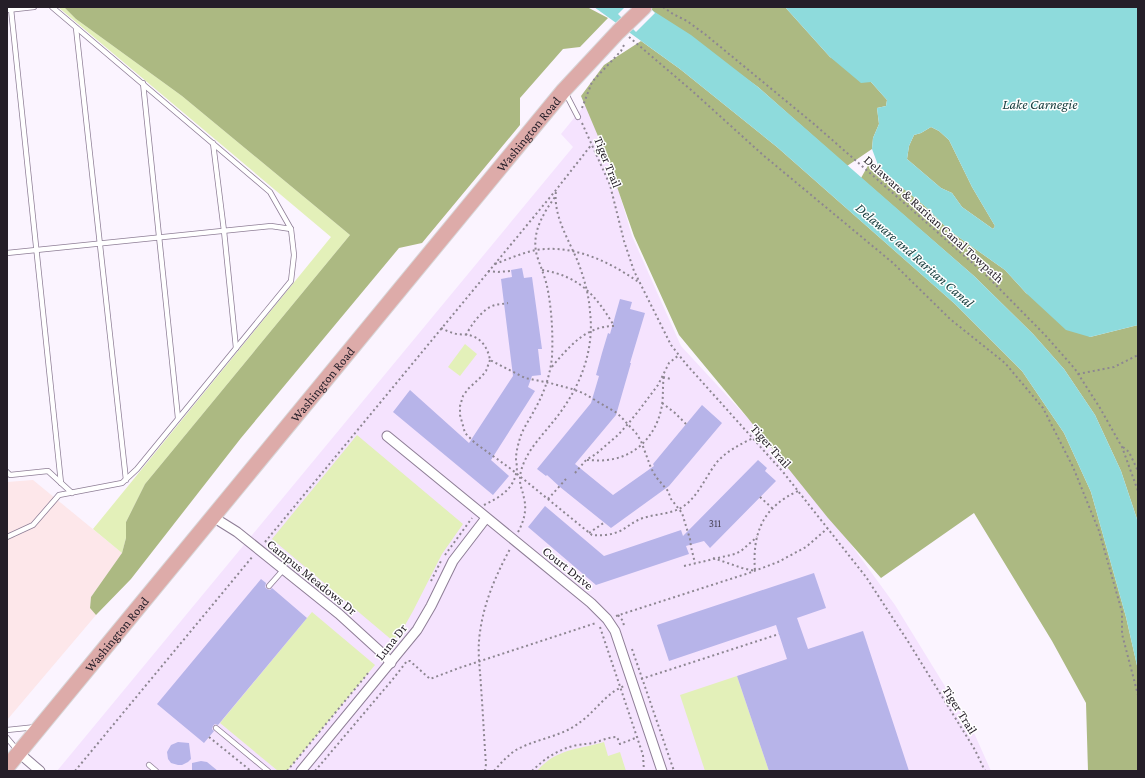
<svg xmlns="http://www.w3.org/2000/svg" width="1145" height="778" viewBox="0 0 1145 778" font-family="'Crimson Pro',serif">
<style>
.built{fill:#f5e3fe}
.industrial{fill:#fde7ea}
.green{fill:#e3f0b9}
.forest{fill:#acb982}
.water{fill:#8edbdc;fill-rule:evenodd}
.pier{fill:#fbf4ff}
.building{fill:#b7b4e9}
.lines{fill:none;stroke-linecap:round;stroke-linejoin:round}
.lane-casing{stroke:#8e7e96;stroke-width:6}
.street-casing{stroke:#8e7e96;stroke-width:11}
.primary-casing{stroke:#d8d6d8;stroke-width:17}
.path{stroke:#8d8691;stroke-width:2;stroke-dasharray:2 3;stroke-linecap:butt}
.lane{stroke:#fff;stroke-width:4.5}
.street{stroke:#fff;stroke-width:9}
.primary{stroke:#ddaba9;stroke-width:15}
.labels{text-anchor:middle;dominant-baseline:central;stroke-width:3;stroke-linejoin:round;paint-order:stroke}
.number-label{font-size:11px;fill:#4a4458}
.street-label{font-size:13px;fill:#251e28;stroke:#fff}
.water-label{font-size:14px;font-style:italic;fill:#1b4141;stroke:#fff}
</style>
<rect width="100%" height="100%" fill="#fbf4ff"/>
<polygon class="built" points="588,101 602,135 632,236 681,346 802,477 895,605 975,735 991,771 57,771 573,147 561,134"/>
<polygon class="industrial" points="33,480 122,553 91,597 90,608 96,615 7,720 7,482"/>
<g class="green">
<polygon points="58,7 64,7 76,19 182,96 350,235 145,484 126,522 126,538 122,553 93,529 331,237"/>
<polygon points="465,344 477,354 460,376 448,367"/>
<polygon points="357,435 463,524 442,554 413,611 404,627 393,641 272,539"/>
<polygon points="312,612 375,665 287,771 278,771 220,723"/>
<polygon points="737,676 769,771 705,771 680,695"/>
<path d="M604 742 608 756 620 752 626 771H537C557 748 578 750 604 742Z"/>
</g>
<g class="forest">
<polygon points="64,7 587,7 608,18 580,47 563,49 520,98 520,125 422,243 399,248 241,438 131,579 96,615 90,608 91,597 122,553 126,538 126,522 145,484 350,235 182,96 76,19"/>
<polygon points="647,7 785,7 830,57 871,82 887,100 886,106 877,108 879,124 873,138 872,149 847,166 758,87"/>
<polygon points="641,41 680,69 777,147 955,304 1022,371 1064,433 1091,492 1126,617 1138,670 1138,771 1088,771 1086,703 1052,641 974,513 881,578 828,518 747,417 679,335 634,236 606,155 581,96 604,65"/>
<polygon points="931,127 939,131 949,140 972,187 995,226 993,229 962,207 952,193 941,188 907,159 909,146 914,135 921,133"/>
<polygon points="870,162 878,165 887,175 926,207 950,231 1005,270 1026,293 1090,337 1138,325 1138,522 1121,471 1095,415 1064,369 1033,334 974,276 861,178"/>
</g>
<g class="water">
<polygon points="594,7 647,7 691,35 758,87 974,276 1033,334 1064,369 1095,415 1121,471 1138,522 1138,670 1126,617 1091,492 1064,433 1022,371 955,304 777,147 680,69"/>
<path d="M785 7H1138V325L1090 337 1066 330 1026 293 1005 270 950 231 926 207 887 175 878 165 872 149 873 138 879 124 877 108 886 106 887 100 871 82 861 83 830 57ZM931 127 939 131 949 140 972 187 995 226 993 229 962 207 952 193 941 188 907 159 909 146 914 135 921 133Z"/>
</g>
<polygon class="pier" points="625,7 649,7 655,13 636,32 618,14"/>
<g class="building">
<polygon points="522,268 524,278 532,277 542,349 538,349 541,375 532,376 528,387 535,391 491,460 509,476 493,495 393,412 410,390 469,443 513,376 501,279 512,277 511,270"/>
<polygon points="620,299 632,302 630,309 645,313 630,363 631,363 616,415 575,464 613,495 654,466 653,464 702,405 722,423 669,486 611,528 560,487 547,475 546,476 537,469 591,403 599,376 596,375 602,353 608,333 610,334"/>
<polygon points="758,460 767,468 765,471 776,481 710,548 704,541 686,546 689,554 596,585 528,527 545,506 604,556 681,530 683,536"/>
<polygon points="814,573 826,608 797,618 808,649 863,631 909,771 769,771 737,676 787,659 776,625 669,661 657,625"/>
<polygon points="261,579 266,583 265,587 267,589 270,590 272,588 307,618 218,725 215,724 213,726 212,729 214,731 204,743 157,704"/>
<polygon points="178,742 189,743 191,759 188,762 182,765 178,765 171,763 168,759 167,752 171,745"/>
<polygon points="201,761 207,762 218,771 192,771 192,763"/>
</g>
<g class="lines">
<g class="lane-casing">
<g id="lane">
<polyline points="11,9 61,483"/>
<polyline points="7,10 34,7"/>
<polyline points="76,28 126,480"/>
<polyline points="143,83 178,418"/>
<polyline points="565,92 578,117"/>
<polyline points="213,143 224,231 236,348"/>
<polyline points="7,253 271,226 291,229"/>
<polyline points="7,472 10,475 48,471 72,493"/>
<polyline points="7,537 33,525 59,495 122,483 137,469 291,281 294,255 291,229 270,192 52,7"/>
<polyline points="269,586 284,569"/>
<polyline points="216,728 268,771"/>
<polyline points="7,730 36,727"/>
<polyline points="7,738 18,751"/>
<polyline points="149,765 156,771"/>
</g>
</g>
<g class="street-casing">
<g id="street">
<polyline points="387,436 591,603 607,619 615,631 662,771"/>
<polyline points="213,517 237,532 339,614 384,655 391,663"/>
<polyline points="19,753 40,771"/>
<polyline points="301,771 417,630 431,606 453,561 486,518"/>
</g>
</g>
<g class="primary-casing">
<g id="primary">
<path id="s1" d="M7 767 564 90 618 32 644 7"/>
</g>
</g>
<g class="path">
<polyline points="663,7 673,14 687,21 706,35 814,124 984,273 1045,335 1075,369 1100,408 1122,447 1138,491"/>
<polyline points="629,37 690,89 763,155 893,263 950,319 1005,363 1043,408 1073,467 1099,531 1122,612 1122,634 1138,695"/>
<polyline points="582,108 592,82 621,51 624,45"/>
<polyline points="582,123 610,185 624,241 634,271 671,345 686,364 783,472 866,577 909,643 975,750 985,771"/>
<path d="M495 264C508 259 522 253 536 250 574 244 610 262 640 283"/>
<path d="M542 270C579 276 596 295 614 326 585 326 568 348 550 369"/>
<polyline points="488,271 498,272 511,271"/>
<path d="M441 328C445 330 449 332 453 333 458 335 463 334 468 335 481 337 488 348 490 360L525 378 550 383 572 389 583 393 617 413 623 419 636 433 641 441 651 468 656 477 668 491 671 499 682 513 690 539 691 547 695 563"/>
<path d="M466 335C471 325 483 308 495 305 499 304 503 304 508 303"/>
<path d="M490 360 486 371 482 376 468 389 463 396 460 406V415L465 433 475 443 511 469 592 535C602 536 613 535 622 530 627 527 632 523 638 520 651 514 666 515 679 509 697 500 705 477 717 462 727 451 739 445 753 438"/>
<polyline points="1078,374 1114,367 1138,355"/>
<polyline points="663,377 671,379"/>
<polyline points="662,403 675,413 686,424"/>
<polyline points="1123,447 1129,452 1138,471"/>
<path d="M587 460C593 460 600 461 606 460 634 458 655 437 661 410 664 399 662 387 664 375"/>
<polyline points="575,473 586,460 596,454 618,435 628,424 640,409 658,385 669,363 679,355"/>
<polyline points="760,497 772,508"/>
<polyline points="548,499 566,479"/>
<path d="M484 505C500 497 515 489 517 468 517 465 516 462 516 459 516 452 518 445 520 438 523 428 530 419 535 409 544 393 550 376 552 357 553 336 552 313 548 291 546 279 541 268 537 256 531 234 542 215 555 197"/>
<path d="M518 532C524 521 527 510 524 498 522 487 518 484 521 471 526 452 540 438 552 423 578 392 595 353 590 312 589 295 584 278 578 262 569 240 553 216 556 191"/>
<polyline points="589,533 605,522"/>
<polyline points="265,542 556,190 592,144"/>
<polyline points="445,555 472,518"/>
<path d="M713 558 742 568 755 571C752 533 763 507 798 491"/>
<polyline points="684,566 735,554 741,551 757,537"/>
<polyline points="431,581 442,559"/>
<polyline points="618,615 623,621 624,626"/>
<polyline points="616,616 749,573 778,562 806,547 828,528"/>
<polyline points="600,627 643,755 644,771"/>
<polyline points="632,649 674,771"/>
<polyline points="641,679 779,634"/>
<polyline points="209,737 251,771"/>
<polyline points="75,771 253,556"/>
<polyline points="287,771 369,672"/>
<polyline points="315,771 393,679 407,661 410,661 430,679 459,668 596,623"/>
<path d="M485 771 486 764C484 738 483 713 481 687 480 667 477 652 480 632 484 602 496 575 510 549"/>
<path d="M494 771C501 763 507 756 516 750 535 739 561 737 579 723 595 712 606 693 624 686"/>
<path d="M532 771C545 758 559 749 577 745 583 744 588 744 593 743 601 741 608 737 617 737L620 744 638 737"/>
</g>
<use href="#lane" class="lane"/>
<use href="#street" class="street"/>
<use href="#primary" class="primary"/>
</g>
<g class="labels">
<g class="number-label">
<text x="715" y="523">311</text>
</g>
<g class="street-label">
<text stroke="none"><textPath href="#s1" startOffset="820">Washington Road</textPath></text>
<text transform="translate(608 162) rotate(68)">Tiger Trail</text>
<text transform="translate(934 219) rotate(42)">Delaware &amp; Raritan Canal Towpath</text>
<text stroke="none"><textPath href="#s1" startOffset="496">Washington Road</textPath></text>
<text transform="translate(771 446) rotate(48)">Tiger Trail</text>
<text transform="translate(568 568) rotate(39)">Court Drive</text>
<text transform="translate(312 577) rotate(39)">Campus Meadows Dr</text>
<text stroke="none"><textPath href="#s1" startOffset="172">Washington Road</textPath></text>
<text transform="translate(391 642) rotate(-52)">Luna Dr</text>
<text transform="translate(960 710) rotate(58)">Tiger Trail</text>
</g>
<g class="water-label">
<text x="1040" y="104">Lake Carnegie</text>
<text transform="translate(915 255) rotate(41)">Delaware and Raritan Canal</text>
</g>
</g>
<rect width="1145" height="778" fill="none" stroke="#251e28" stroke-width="16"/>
</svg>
